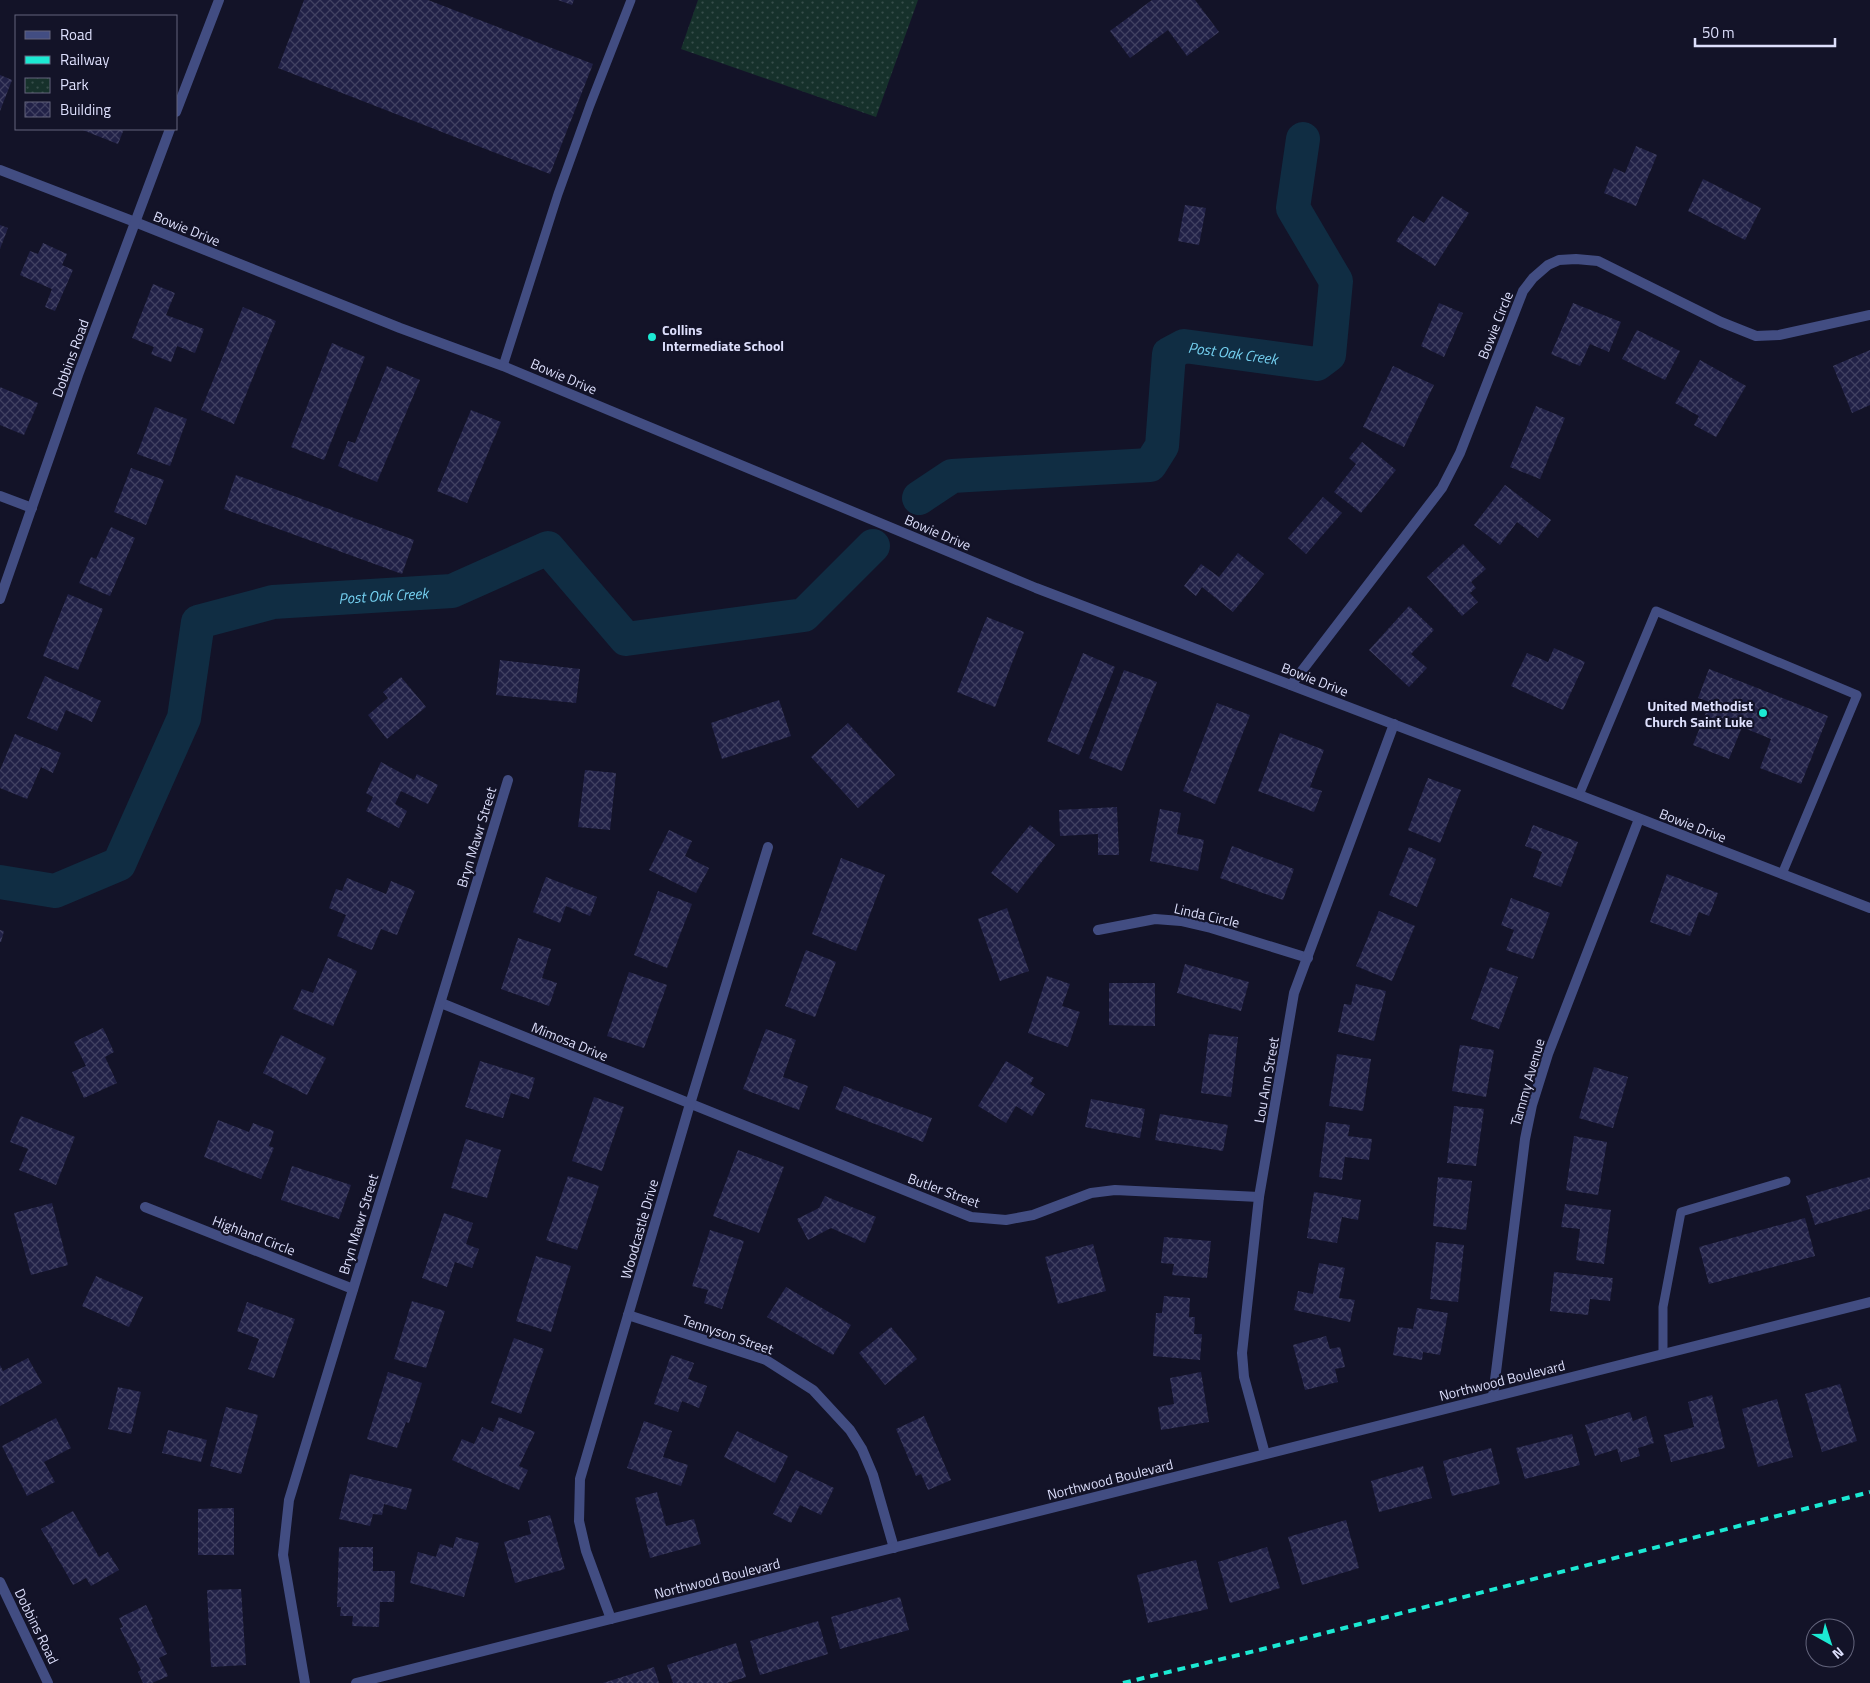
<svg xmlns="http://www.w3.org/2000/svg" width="1870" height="1683" viewBox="0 0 1870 1683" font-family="'Titillium Web',sans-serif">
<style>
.park{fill:url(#park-dots)}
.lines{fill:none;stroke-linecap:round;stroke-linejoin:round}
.river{stroke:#102d43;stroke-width:34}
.building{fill:url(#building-cross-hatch)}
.service{stroke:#424d82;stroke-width:9}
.minor{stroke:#424d82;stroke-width:10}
.tertiary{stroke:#424d82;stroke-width:10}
.rail{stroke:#1ce9d3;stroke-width:4;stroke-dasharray:8 6;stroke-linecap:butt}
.poi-dot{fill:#1ce9d3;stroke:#131328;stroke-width:2}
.labels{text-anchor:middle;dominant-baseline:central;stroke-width:4.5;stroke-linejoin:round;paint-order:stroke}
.street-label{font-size:14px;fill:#dddffc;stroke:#131328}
.poi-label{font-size:14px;font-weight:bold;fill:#dddffc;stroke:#131328;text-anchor:start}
.water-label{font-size:15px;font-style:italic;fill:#75d1f1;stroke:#131328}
</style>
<defs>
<pattern id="park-dots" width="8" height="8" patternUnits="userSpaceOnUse" patternTransform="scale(1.25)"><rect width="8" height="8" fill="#16312b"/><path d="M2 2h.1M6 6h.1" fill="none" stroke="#374e4b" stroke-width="1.8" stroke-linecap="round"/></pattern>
<pattern id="building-cross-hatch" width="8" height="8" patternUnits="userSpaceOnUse" patternTransform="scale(1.25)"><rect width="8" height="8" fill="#212147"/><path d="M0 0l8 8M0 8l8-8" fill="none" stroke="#414162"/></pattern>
</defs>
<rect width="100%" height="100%" fill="#131328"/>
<polygon class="park" points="698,0 918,0 876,117 681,49"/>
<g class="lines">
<g class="river">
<path id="s1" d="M919 498 952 476 1150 465 1162 446 1169 354 1184 346 1317 364 1329 355 1336 281 1293 208 1303 139"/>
<path id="s2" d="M0 882 55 891 119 864 184 718 198 622 273 602 452 591 548 548 626 639 804 615 873 546"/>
</g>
</g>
<g class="building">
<polygon points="304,0 428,0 593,64 550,174 278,68"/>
<polygon points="558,0 574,0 572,5"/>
<polygon points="1152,0 1195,0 1219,32 1187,56 1168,30 1130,58 1110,31"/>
<polygon points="0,75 12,80 0,111"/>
<polygon points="80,129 124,129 118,144"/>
<polygon points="1636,146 1657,155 1636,206 1604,193 1614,168 1625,173"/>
<polygon points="1703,179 1761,208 1745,240 1688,211"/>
<polygon points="1442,196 1469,213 1435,266 1396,241 1413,216 1424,223"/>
<polygon points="1185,205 1206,208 1199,245 1178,241"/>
<polygon points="0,225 8,228 0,249"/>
<polygon points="43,243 67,254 62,265 73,270 55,311 45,307 52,289 20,275 30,251 38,254"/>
<polygon points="153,284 175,293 166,315 204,329 195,353 177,346 171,362 151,354 154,347 132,338"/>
<polygon points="1439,303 1463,313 1444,357 1421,346"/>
<polygon points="1573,303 1621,322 1609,352 1590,344 1580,366 1551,354"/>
<polygon points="243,307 276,321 234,424 201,410"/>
<polygon points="1637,330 1680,351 1665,380 1622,359"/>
<polygon points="332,343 365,357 324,460 291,447"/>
<polygon points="1870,350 1870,405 1852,413 1833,366"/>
<polygon points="1700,360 1746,386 1716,437 1694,425 1699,416 1675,403"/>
<polygon points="387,366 420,380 377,482 338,466 348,441 355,443"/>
<polygon points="1393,366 1434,385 1404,447 1363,427"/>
<polygon points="0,387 38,403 24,435 0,425"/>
<polygon points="1536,406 1565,418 1540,479 1510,467"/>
<polygon points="155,407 187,419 170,466 137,454"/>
<polygon points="471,410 501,422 467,503 437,491"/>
<polygon points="1362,442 1396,470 1361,513 1334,492 1356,464 1349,458"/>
<polygon points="131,468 164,480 146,525 114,512"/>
<polygon points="236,475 414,540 402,574 224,509"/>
<polygon points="1505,485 1551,520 1538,538 1517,522 1500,545 1474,525"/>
<polygon points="1323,497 1342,513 1306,554 1288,538"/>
<polygon points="111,527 135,538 110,596 79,583 91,557 96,559"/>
<polygon points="1463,544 1486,569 1471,582 1476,588 1470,593 1478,602 1462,616 1427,577"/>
<polygon points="1238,553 1264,574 1233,612 1202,587 1196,596 1184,586 1201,564 1219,577"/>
<polygon points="68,594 103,609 78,670 43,656"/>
<polygon points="1409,606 1434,630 1411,654 1427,668 1409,687 1369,650"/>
<polygon points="987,617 1024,632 995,707 957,692"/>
<polygon points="1554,648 1585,662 1563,710 1511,686 1527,653 1548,662"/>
<polygon points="1083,653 1115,667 1079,755 1047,741"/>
<polygon points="500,660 580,669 576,703 496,695"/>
<polygon points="1709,669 1828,716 1801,784 1760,768 1771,739 1742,727 1729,759 1693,745 1710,702 1698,698"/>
<polygon points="1124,670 1157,682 1122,771 1089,758"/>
<polygon points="45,676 101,701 92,722 66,710 57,731 27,718"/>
<polygon points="401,677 426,707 387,739 368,715 388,698 383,692"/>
<polygon points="779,700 791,736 722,759 711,723"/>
<polygon points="1217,703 1250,715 1215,804 1183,791"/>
<polygon points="848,723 895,775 858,808 811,757"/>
<polygon points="1280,733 1324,750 1310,787 1322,791 1314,812 1258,791"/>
<polygon points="15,734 61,753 53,773 41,767 27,799 0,788 0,770"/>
<polygon points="381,762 414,780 417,774 438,785 428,804 401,791 395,804 407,811 399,828 366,811 373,797 366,793"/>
<polygon points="585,770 616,773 610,830 578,827"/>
<polygon points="1428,778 1461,790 1440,843 1408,830"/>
<polygon points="1117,807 1119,855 1098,855 1098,834 1060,836 1059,810"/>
<polygon points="1160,809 1181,813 1177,834 1204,840 1198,871 1150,861"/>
<polygon points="1030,825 1055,845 1017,893 991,873"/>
<polygon points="1533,825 1578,842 1561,887 1533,877 1542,852 1525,846"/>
<polygon points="669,830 692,841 685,856 709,868 696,893 649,870"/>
<polygon points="1232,846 1294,869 1283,900 1220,878"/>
<polygon points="1409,847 1436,859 1417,907 1389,895"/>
<polygon points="841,858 885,875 856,951 812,934"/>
<polygon points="1667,874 1718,893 1709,916 1699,912 1690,936 1650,922"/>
<polygon points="546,877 597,897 590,916 566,906 560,923 533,912"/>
<polygon points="347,878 386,894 391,881 415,891 397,935 381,929 372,950 337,936 346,915 329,908 336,889 342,891"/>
<polygon points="658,891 692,904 667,968 634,955"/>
<polygon points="1511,898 1550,913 1533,959 1506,950 1514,930 1501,925"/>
<polygon points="1007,908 1029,971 1000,981 978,919"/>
<polygon points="1379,911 1415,926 1392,981 1356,966"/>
<polygon points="0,930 4,931 1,942 0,942"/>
<polygon points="518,938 551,949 542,978 557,983 549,1006 501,989"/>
<polygon points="806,950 836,962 815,1017 785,1006"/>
<polygon points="328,958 357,971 333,1026 293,1009 302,989 313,993"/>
<polygon points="1185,964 1249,982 1241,1011 1177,993"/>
<polygon points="1490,967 1518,977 1499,1029 1471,1019"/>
<polygon points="629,972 667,985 644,1048 607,1036"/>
<polygon points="1047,976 1070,984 1062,1006 1080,1012 1068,1047 1028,1033"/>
<polygon points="1109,983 1155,983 1155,1026 1109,1025"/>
<polygon points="1356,984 1386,991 1374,1041 1338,1032 1344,1004 1351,1005"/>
<polygon points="103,1028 114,1052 105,1057 117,1083 84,1098 72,1072 86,1066 74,1042"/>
<polygon points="766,1029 796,1040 783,1077 808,1086 799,1110 743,1089"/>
<polygon points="1209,1034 1238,1037 1231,1097 1201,1093"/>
<polygon points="281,1035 326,1058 307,1095 263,1073"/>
<polygon points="1460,1045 1494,1050 1486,1097 1452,1091"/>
<polygon points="1337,1054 1371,1059 1363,1111 1329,1106"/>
<polygon points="480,1061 535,1078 529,1099 511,1093 503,1118 465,1107"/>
<polygon points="1006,1061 1034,1078 1030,1084 1045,1094 1032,1116 1016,1106 1006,1123 978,1106"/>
<polygon points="1594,1067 1628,1077 1613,1128 1579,1118"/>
<polygon points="844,1086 932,1118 923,1142 835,1109"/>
<polygon points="594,1097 624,1107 602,1171 572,1161"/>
<polygon points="1091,1099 1145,1109 1140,1138 1085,1127"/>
<polygon points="1454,1106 1484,1109 1476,1166 1447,1163"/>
<polygon points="1160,1114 1228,1125 1223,1151 1155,1140"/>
<polygon points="21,1116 75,1137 56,1185 19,1170 28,1149 10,1142"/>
<polygon points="218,1120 249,1132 253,1123 274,1131 269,1146 274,1148 261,1179 204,1157"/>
<polygon points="1326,1122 1350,1125 1348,1136 1372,1139 1369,1160 1345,1157 1342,1180 1319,1177"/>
<polygon points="1574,1136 1607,1142 1598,1195 1566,1190"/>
<polygon points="466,1139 501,1150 487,1198 451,1188"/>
<polygon points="738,1150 784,1167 759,1233 713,1216"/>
<polygon points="292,1166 351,1185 339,1219 281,1200"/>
<polygon points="568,1176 599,1186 577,1250 546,1240"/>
<polygon points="1438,1177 1472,1181 1466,1230 1433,1226"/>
<polygon points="1870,1177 1870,1209 1815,1225 1806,1196"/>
<polygon points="1314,1192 1361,1200 1358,1220 1342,1217 1337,1243 1307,1238"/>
<polygon points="825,1196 876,1217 865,1243 831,1228 808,1240 797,1219 819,1208"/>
<polygon points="52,1203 68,1265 31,1275 14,1213"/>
<polygon points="1565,1204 1611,1210 1604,1264 1576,1260 1580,1229 1561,1227"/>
<polygon points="444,1213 473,1223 466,1244 479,1249 472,1268 455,1262 447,1287 422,1278"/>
<polygon points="1805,1218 1815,1256 1709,1284 1699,1247"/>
<polygon points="710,1230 744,1241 722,1309 704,1303 708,1290 692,1286"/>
<polygon points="1164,1237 1211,1241 1207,1278 1172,1275 1174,1264 1161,1263"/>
<polygon points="1436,1242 1464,1245 1458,1302 1430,1299"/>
<polygon points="1093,1244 1106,1291 1058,1304 1045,1257"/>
<polygon points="536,1256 571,1266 551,1332 516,1321"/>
<polygon points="1319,1263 1345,1268 1339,1298 1355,1300 1350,1322 1294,1310 1298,1291 1313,1294"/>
<polygon points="1554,1272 1613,1278 1610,1301 1590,1299 1588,1315 1550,1311"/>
<polygon points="96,1276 143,1297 129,1327 82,1306"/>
<polygon points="786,1287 851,1325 833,1355 767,1317"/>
<polygon points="1164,1296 1190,1298 1189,1317 1195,1317 1194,1334 1202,1334 1200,1360 1153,1356 1156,1313 1162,1313"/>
<polygon points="412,1301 445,1311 426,1368 394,1359"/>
<polygon points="247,1302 295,1319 274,1378 248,1369 259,1339 237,1331"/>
<polygon points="1417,1308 1448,1313 1440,1355 1423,1352 1422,1360 1393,1355 1398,1327 1413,1329"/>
<polygon points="891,1327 917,1359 885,1385 859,1353"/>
<polygon points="1326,1336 1330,1349 1340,1347 1345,1367 1335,1369 1338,1382 1305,1390 1293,1345"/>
<polygon points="514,1338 544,1349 521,1414 491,1403"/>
<polygon points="671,1355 694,1363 688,1379 707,1386 699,1408 682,1401 678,1412 654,1404"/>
<polygon points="28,1358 42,1383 0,1406 0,1365 3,1371"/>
<polygon points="388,1372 422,1383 409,1423 406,1422 397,1448 367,1439"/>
<polygon points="1201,1372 1209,1422 1161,1430 1158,1407 1174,1404 1170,1378"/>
<polygon points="1840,1384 1857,1441 1822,1452 1805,1394"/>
<polygon points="118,1387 141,1392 131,1434 108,1429"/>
<polygon points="1712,1395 1725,1448 1671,1462 1664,1435 1694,1427 1688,1402"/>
<polygon points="1777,1399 1793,1457 1758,1467 1742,1409"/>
<polygon points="226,1407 258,1415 241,1474 210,1466"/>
<polygon points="1630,1412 1633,1421 1646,1416 1654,1443 1638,1448 1640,1456 1621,1462 1617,1449 1595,1456 1585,1425"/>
<polygon points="924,1416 951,1480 928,1490 921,1474 916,1476 896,1429"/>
<polygon points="499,1417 535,1432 519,1466 528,1470 519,1490 452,1460 462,1439 474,1444 482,1427 493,1432"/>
<polygon points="56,1418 71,1448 44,1462 55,1482 27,1496 2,1446"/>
<polygon points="644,1421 672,1431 663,1457 688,1465 681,1486 627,1468"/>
<polygon points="168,1430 207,1440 201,1462 162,1453"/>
<polygon points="737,1431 788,1456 775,1483 724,1457"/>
<polygon points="1572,1434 1580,1465 1525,1479 1516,1448"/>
<polygon points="1491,1448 1500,1484 1452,1496 1443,1461"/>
<polygon points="1423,1466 1432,1498 1379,1512 1371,1481"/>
<polygon points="796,1470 834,1488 821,1515 800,1505 791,1523 773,1514"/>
<polygon points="350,1474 412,1489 406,1510 384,1504 382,1515 373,1514 370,1526 339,1519"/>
<polygon points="657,1492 666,1526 694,1519 701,1544 650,1558 635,1498"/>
<polygon points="234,1508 234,1555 198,1555 198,1509"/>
<polygon points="73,1511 99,1557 108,1552 119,1570 91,1586 86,1578 73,1585 41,1529"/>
<polygon points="550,1515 565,1569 515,1583 504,1542 531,1534 528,1521"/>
<polygon points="1346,1520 1359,1568 1302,1585 1288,1537"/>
<polygon points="456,1537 479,1543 464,1597 410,1583 418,1552 436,1557 440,1544 453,1548"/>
<polygon points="339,1547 373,1547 373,1571 395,1571 394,1602 380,1602 379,1627 352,1626 353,1616 340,1616 341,1607 337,1607"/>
<polygon points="1267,1547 1280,1588 1230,1603 1218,1562"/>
<polygon points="1196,1560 1208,1609 1148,1623 1137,1575"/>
<polygon points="241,1589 246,1665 211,1667 207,1590"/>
<polygon points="900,1597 909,1630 840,1649 831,1617"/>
<polygon points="146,1605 153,1619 151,1620 167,1654 159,1658 168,1676 152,1683 143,1683 138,1672 141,1670 120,1628 123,1627 119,1618"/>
<polygon points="818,1621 828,1654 760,1675 750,1641"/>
<polygon points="736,1643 746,1677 727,1683 673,1683 667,1665"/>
<polygon points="654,1667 659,1683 603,1683"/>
</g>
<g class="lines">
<g class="service">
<polyline points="503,366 558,194 590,105 631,0"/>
<polyline points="1579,795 1656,611 1857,695 1782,874"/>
<polyline points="1663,1354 1663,1307 1681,1212 1786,1181"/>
</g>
<g class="minor">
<polyline points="135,222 400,328 503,366 1036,588 1579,795 1870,908"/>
<polyline points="0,496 32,508"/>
<polyline points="1291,685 1442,488 1460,453 1523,291 1533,278 1548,265 1559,260 1576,259 1598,261 1721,322 1756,336 1779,335 1870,315"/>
<polyline points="1098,930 1155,919 1181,921 1211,928 1308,958"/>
<polyline points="441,1003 971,1217 1006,1220 1033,1215 1091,1193 1115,1190 1259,1197"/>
<polyline points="145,1207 353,1289"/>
<polyline points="628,1315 766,1360 813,1390 850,1430 862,1449 873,1475 894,1548"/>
<polyline points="1493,1396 1525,1139 1532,1105 1548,1054 1639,819"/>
<polyline points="1265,1454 1244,1377 1242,1353 1259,1197 1294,993 1394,724"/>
<polyline points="611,1619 586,1551 579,1521 580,1479 690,1104 768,847"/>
<polyline points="305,1683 283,1555 289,1500 508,780"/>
</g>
<g class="tertiary">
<polyline points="176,112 219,0"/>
<polyline points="0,170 135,222"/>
<polyline points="0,599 78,375 170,129"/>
<polyline points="0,1582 48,1683"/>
<polyline points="356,1683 1870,1302"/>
</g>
<polyline class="rail" points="1123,1683 1259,1650 1870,1492"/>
</g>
<g class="poi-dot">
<circle cx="652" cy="337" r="5"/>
<circle cx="1763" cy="713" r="5"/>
</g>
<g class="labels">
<g class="street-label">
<text transform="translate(187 228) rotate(22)">Bowie Drive</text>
<text transform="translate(1495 325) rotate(-68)">Bowie Circle</text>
<text transform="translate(70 358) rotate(-70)">Dobbins Road</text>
<text transform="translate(564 376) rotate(23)">Bowie Drive</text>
<text transform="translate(938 532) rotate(23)">Bowie Drive</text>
<text transform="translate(1315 679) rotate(21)">Bowie Drive</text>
<text transform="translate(1693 825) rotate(21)">Bowie Drive</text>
<text transform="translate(476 837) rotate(-73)">Bryn Mawr Street</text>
<text transform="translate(1207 915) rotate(13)">Linda Circle</text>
<text transform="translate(570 1041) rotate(22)">Mimosa Drive</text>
<text transform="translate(1266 1080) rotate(-80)">Lou Ann Street</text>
<text transform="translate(1527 1082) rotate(-74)">Tammy Avenue</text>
<text transform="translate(944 1190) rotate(20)">Butler Street</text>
<text transform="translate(358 1224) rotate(-73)">Bryn Mawr Street</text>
<text transform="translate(639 1229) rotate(-74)">Woodcastle Drive</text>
<text transform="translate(254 1235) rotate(21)">Highland Circle</text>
<text transform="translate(728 1334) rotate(19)">Tennyson Street</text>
<text transform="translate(1502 1380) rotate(-14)">Northwood Boulevard</text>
<text transform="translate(1110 1479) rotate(-14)">Northwood Boulevard</text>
<text transform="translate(717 1578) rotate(-14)">Northwood Boulevard</text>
<text transform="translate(37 1626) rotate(64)">Dobbins Road</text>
</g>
<g class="poi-label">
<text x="662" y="329">Collins<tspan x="662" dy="16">Intermediate School</tspan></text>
<text x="1753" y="705" text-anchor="end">United Methodist<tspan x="1753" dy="16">Church Saint Luke</tspan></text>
</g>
<g class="water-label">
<text stroke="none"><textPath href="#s1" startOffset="419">Post Oak Creek</textPath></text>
<text stroke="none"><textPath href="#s2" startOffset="570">Post Oak Creek</textPath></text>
</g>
</g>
<rect x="15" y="15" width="162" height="115" fill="#131328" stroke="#64657d"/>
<rect x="25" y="31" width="25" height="8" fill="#424d82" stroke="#64657d"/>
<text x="60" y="40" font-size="15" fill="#dddffc">Road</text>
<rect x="25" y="56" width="25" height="8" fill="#1ce9d3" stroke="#64657d"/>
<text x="60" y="65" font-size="15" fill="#dddffc">Railway</text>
<rect x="25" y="78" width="25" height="15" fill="url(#park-dots)" stroke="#64657d"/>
<text x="60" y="90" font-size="15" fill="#dddffc">Park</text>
<rect x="25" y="102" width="25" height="15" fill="url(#building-cross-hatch)" stroke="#64657d"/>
<text x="60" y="115" font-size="15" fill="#dddffc">Building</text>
<g transform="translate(1830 1643) rotate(141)"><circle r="24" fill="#131328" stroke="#64657d"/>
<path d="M0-4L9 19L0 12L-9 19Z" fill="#1ce9d3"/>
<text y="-8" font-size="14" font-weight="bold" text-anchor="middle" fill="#dddffc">N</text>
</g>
<path d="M1695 38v8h140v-8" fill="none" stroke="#dddffc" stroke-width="2.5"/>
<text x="1702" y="38" font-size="15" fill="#dddffc" stroke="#131328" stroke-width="4" paint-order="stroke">50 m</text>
</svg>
